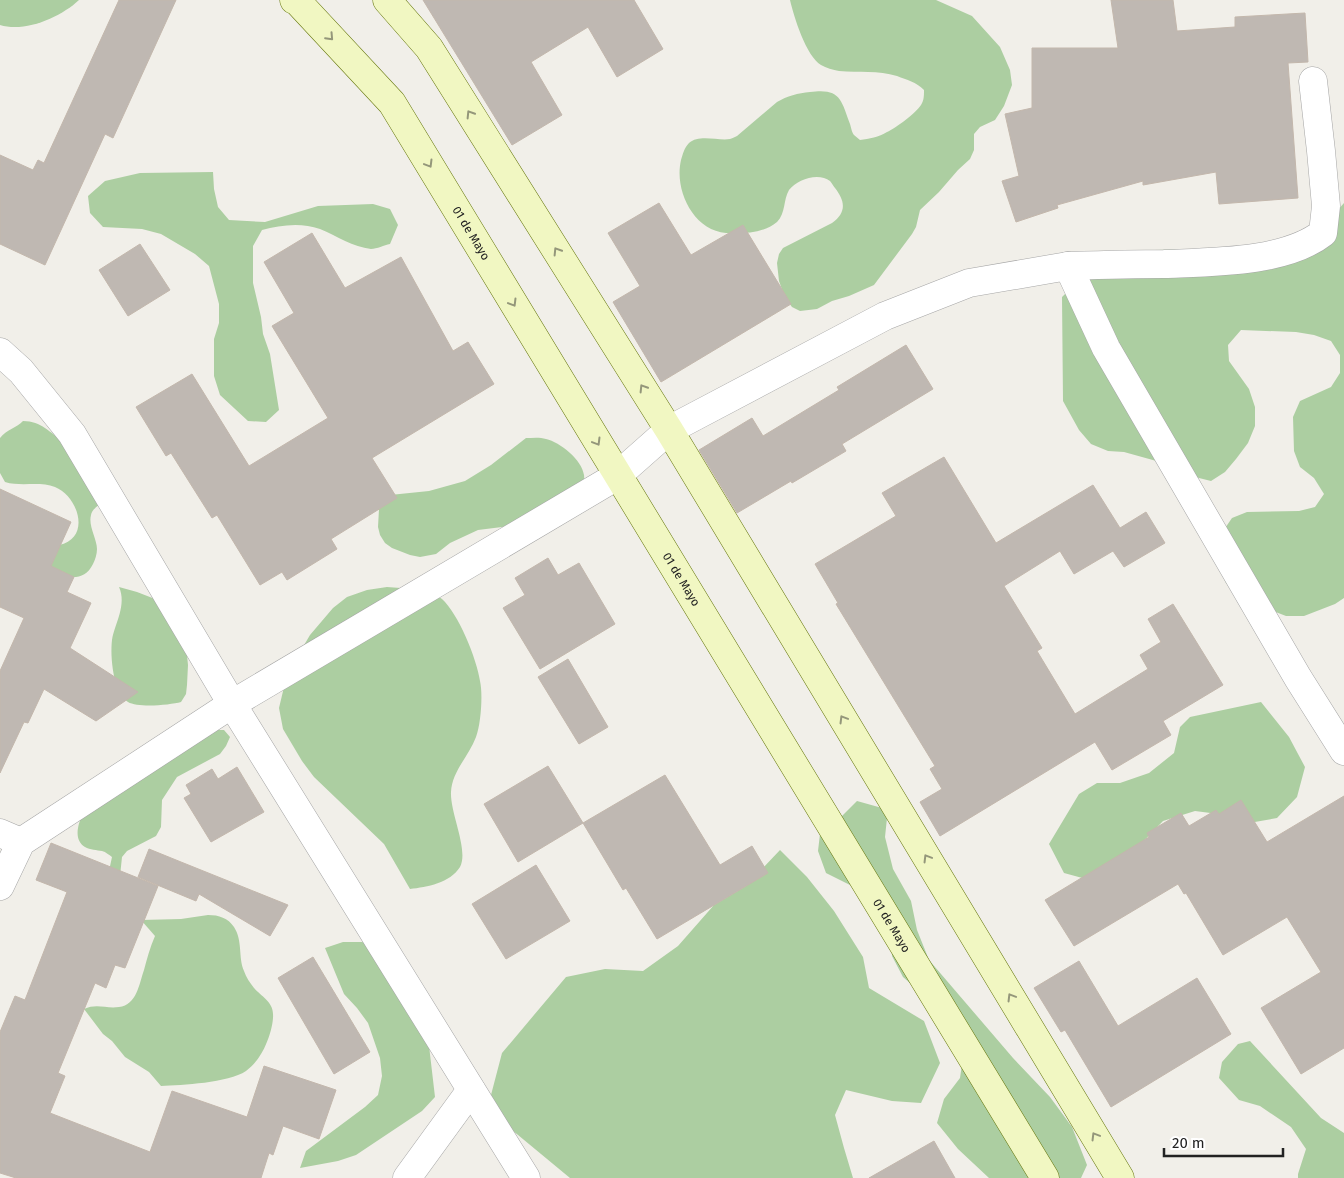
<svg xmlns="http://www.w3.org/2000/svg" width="1344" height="1178" viewBox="0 0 1344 1178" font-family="'Fira Sans',sans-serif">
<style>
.forest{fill:#accea1}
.building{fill:#bfb8b2;stroke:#c3b7ac}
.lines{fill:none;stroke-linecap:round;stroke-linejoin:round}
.street-casing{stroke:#a6a6a6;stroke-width:29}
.secondary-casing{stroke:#65760c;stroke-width:29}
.street{stroke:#fff;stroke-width:28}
.secondary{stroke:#f1f7c2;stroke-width:28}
.oneway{stroke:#94977a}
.labels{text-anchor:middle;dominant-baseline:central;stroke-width:5;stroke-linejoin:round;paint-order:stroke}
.street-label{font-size:12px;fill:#222;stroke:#fff}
</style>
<rect width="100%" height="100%" fill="#f1efe9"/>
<g class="forest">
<path d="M0 0H79C61 17 25 33 0 25Z"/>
<path d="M790 0H936L972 16 1000 47 1010 70 1012 85 1004 106 995 120 980 127 974 134V150L970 159 958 170 939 192 920 210 916 227 912 234 874 285 849 296 832 301 817 309 800 311 792 307 785 298 779 281 777 263 779 254 783 248 832 223C847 212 845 201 835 188 833 186 832 183 830 181 819 172 797 179 789 190 783 200 786 213 777 222 764 233 743 234 726 233 693 230 674 190 681 160 683 154 684 148 689 143 699 134 718 141 730 139 733 138 735 137 737 136L777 102C787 96 798 93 810 92 840 88 841 99 850 124 851 127 852 133 854 135 856 137 858 138 860 140 869 139 879 137 887 132 896 128 916 113 921 105 924 100 924 96 924 90 916 82 907 80 897 76 878 70 859 73 839 71 833 70 826 68 821 65 806 56 794 17 790 0Z"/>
<path d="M213 172 214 189 218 207 229 220 265 222 318 206 373 204 390 209 398 225 390 244C384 245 377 249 371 249 353 247 337 236 320 229 301 222 280 225 262 230L253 246V283L261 317 263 334 270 354 279 410 266 422 248 421 220 395 214 376V339L219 323V304L209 266 195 254 161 234 142 229 103 227 90 213 88 196 105 181 140 173Z"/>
<polygon points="1344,203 1344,598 1335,604 1304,616 1286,616 1237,597 1226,583 1218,566 1221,534 1232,518 1247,512 1299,511 1315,507 1324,494 1314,478 1300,467 1294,451 1293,417 1300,401 1331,387 1340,373 1340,355 1331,341 1314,335 1296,332 1241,330 1228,345 1229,361 1249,389 1255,407 1255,426 1248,443 1236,459 1225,472 1211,481 1195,477 1160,462 1124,452 1108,451 1091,444 1079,430 1063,401 1062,297 1075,284 1120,262 1154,250 1272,248 1330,219"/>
<path d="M23 421C42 421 49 433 64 441L104 501C99 505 92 509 91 515 88 526 97 539 97 549 97 554 95 560 93 564 83 585 61 576 45 569L59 545C92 538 78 496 55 487 40 481 21 487 5 482L0 473V438C7 429 17 428 23 421Z"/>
<path d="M526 438C532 438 540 437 546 439 560 442 582 460 584 475 585 482 582 491 581 498L543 522 478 530 450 543 436 554 420 557 410 555 392 548 385 543 380 535 378 527 379 509 390 495 429 491 465 481 491 465Z"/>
<path d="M119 587 137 592 155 599 186 646 188 665 187 685 186 694 181 702C170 705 138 708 128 702 113 693 110 656 112 640 115 623 127 605 119 587Z"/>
<path d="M387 587C404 589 428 587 442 599 458 613 477 659 480 681 483 694 481 724 476 737 469 756 452 771 451 792 450 813 469 850 460 867 450 883 427 887 410 889L384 844 314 777 302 761 283 729 279 708 284 687 300 652 310 635 333 608 347 597 367 590Z"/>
<polygon points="1261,702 1289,737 1305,767 1297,797 1277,818 1249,823 1226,815 1195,811 1163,821 1135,850 1108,885 1064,873 1049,844 1079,794 1097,783 1120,783 1149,773 1174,753 1180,727 1190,717"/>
<path d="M179 730H224L230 737 226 746 220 754 177 777 162 800 161 827 156 836 127 851 122 857 120 876 106 885 112 857C109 855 106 852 102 851 97 850 90 850 85 847 73 840 78 824 83 813Z"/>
<polygon points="857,801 882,808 887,818 885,837 893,869 911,901 917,930 929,960 1013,1058 1050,1097 1072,1127 1087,1165 1081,1178 989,1178 958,1149 937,1123 944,1099 960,1078 965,1044 918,990 903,977 892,956 890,927 856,888 826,873 818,851 820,834 841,817"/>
<polygon points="780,850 807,877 834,911 863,957 869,988 924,1021 940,1063 921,1103 892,1101 846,1090 835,1115 844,1148 853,1178 570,1178 512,1130 491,1095 502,1053 566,977 605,969 643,971 678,946 714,905 746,886"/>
<path d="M208 915C219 915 228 918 234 927 243 941 238 957 244 971 246 977 250 983 254 988 261 996 273 1002 273 1014 274 1027 265 1051 257 1060 254 1064 250 1068 246 1071 228 1083 182 1085 161 1086L149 1072 125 1057 112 1041 103 1034 84 1009C97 1003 106 1009 119 1007 137 1005 139 984 144 970 147 959 150 947 155 936L141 920 181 919Z"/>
<polygon points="343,942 362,942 380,947 426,1020 435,1097 422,1111 356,1155 338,1161 300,1168 306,1151 365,1107 378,1095 382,1076 380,1058 368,1023 357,1008 344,994 325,948"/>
<polygon points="1250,1041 1321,1118 1344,1133 1344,1178 1298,1178 1298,1174 1306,1149 1291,1127 1260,1106 1239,1100 1219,1078 1222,1062 1238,1044"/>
</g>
<g class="building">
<polygon points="119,0 176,0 113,138 105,134 45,265 0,244 0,155 33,170 38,160 44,163"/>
<polygon points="423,0 634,0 663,49 617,77 588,27 531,62 562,115 512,145"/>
<polygon points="1111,0 1173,0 1177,31 1235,27 1235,17 1305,13 1308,62 1288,63 1298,198 1219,204 1216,172 1143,185 1143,181 1057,205 1058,208 1016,222 1002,181 1019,176 1005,114 1032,108 1032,48 1118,48"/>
<polygon points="659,203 691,255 743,225 791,304 661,382 613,302 640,286 608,233"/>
<polygon points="312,233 345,288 401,257 453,351 468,342 494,384 372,458 397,498 331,539 337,549 287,580 282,572 260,585 217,515 212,518 171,453 166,456 136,407 192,374 249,466 328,418 272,326 294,313 264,262"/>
<polygon points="140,244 170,290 128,316 99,270"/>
<polygon points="906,345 933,389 842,444 846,451 792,483 791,481 737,513 699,450 752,418 763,436 839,390 837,387"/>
<polygon points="944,457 996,543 1093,485 1120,528 1146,512 1165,543 1124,567 1113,551 1074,574 1060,551 1004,586 1042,648 1037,651 1075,714 1148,669 1140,655 1161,642 1148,619 1173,604 1223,685 1163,721 1171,735 1112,770 1095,742 940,836 920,802 942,789 930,769 935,766 836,604 838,603 815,564 896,516 882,493"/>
<polygon points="0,489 71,522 51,566 74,577 67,592 91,603 70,648 138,692 96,721 44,689 28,723 24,722 0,773 0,671 24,618 0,607"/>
<polygon points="548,558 558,575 579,563 615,624 540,669 503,608 525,595 515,578"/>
<polygon points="568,659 608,727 579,744 538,677"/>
<polygon points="548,766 583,823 518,862 484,804"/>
<polygon points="237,767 264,812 211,842 184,798 191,794 186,785 212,769 218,779"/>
<polygon points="665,775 720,865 752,846 768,873 657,939 626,888 623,890 583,823"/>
<polygon points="1344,796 1344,1048 1301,1074 1261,1008 1321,972 1287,917 1223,955 1186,893 1184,894 1178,884 1074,946 1045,900 1149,837 1147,833 1181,813 1189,826 1216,810 1219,814 1241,800 1267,842"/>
<polygon points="51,843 158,886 125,968 115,965 106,988 95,983 58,1073 65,1076 50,1113 150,1152 172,1091 247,1117 264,1066 336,1090 319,1139 283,1126 273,1155 269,1153 261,1178 16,1178 0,1173 0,1032 15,996 25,1000 67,892 36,880"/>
<polygon points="149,849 181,862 288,905 270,936 199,894 196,901 138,877"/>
<polygon points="536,865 570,921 506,959 472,904"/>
<polygon points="313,957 370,1052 334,1074 278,978"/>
<polygon points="1079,961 1118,1026 1197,978 1231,1034 1111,1107 1065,1030 1061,1032 1034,988"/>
<polygon points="934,1141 955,1178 869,1178"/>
</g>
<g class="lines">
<g class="street-casing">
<g id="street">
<path d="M1068 266C1100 265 1132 264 1164 264 1211 262 1285 263 1323 233L1326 206 1321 151 1313 81"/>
<polyline points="0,352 21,371 72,434 232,704 526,1178"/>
<polyline points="0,833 21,842"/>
<polyline points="0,886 21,842 232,704 617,476 669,430 885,316 969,283 1068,266 1106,348 1298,678 1344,751"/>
<polyline points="407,1178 471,1090"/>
</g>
</g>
<g class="secondary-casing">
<g id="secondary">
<path id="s1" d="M294 0 297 1 392 103 1045 1178"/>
<polyline points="387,0 429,48 669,430 1120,1178"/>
</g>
</g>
<use href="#street" class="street"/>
<use href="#secondary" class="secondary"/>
</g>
<defs><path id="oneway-chevron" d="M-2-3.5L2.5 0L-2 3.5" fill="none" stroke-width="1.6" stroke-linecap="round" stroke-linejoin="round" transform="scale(1.25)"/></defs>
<g class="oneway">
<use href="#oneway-chevron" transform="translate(330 37) rotate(47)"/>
<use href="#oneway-chevron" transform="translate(470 114) rotate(-122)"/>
<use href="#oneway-chevron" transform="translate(429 164) rotate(59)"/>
<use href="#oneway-chevron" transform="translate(557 251) rotate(-122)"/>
<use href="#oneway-chevron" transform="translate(513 303) rotate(59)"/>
<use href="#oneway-chevron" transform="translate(643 388) rotate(-122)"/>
<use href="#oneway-chevron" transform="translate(597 442) rotate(59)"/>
<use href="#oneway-chevron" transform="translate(843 719) rotate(-121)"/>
<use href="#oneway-chevron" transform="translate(927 858) rotate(-121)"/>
<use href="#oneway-chevron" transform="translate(1011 997) rotate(-121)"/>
<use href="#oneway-chevron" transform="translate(1095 1136) rotate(-121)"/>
</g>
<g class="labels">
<g class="street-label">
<text stroke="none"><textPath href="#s1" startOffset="295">01 de Mayo</textPath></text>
<text stroke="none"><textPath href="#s1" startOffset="700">01 de Mayo</textPath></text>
<text stroke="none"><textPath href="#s1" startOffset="1105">01 de Mayo</textPath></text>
</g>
</g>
<path d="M1164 1148v8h119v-8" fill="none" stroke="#222222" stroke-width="2.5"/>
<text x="1172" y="1148" font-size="15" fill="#222222" stroke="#ffffff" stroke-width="4" paint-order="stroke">20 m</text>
</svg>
